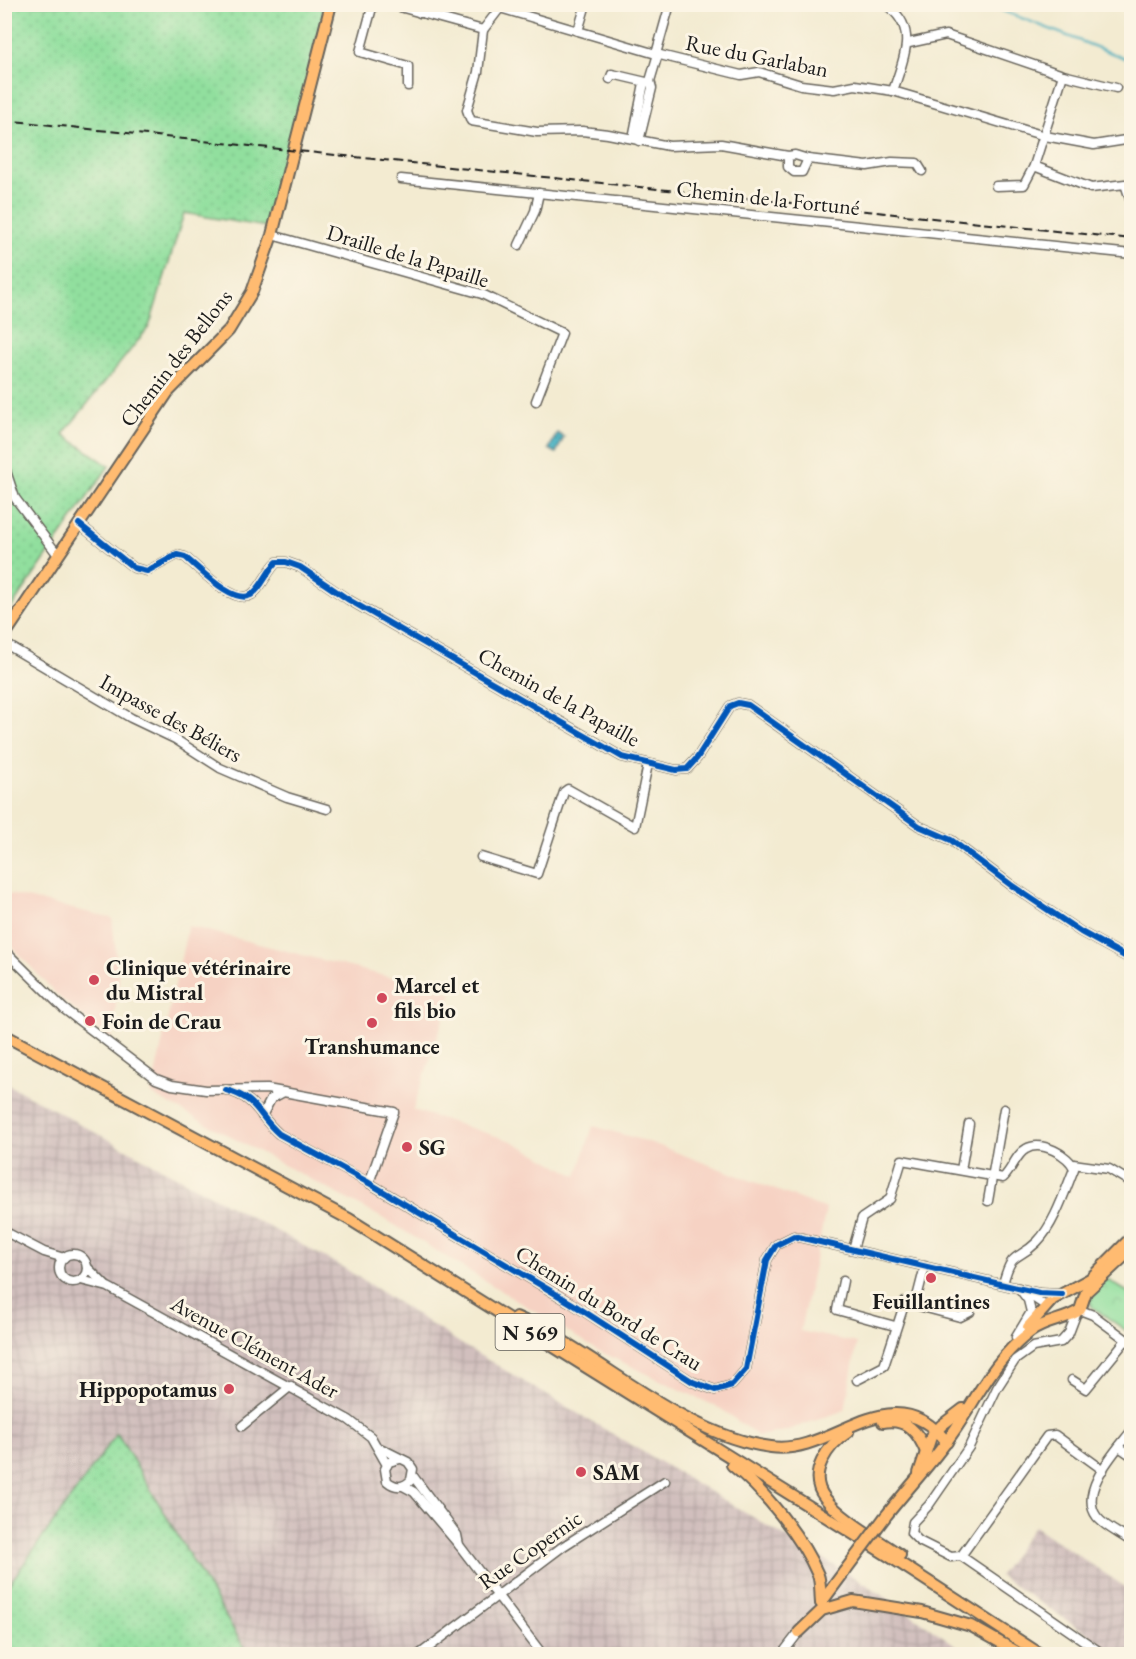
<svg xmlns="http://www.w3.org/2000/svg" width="1136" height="1659" viewBox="0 0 1136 1659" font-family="'EB Garamond',serif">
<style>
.built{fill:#f6d2c3}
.industrial{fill:url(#industrial-grid)}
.grass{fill:url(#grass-dots);stroke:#567e5d;stroke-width:1.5}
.park{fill:url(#park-crowns);stroke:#567e5d;stroke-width:1.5}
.water{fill:url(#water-waves);stroke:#2e646e;stroke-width:1.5}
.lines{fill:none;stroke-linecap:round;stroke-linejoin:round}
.stream{stroke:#40adbf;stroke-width:2}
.minor-casing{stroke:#67645b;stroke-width:11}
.major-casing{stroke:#67645b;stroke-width:14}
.minor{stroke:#fff;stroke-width:8}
.major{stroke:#ffbb71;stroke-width:10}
.rail{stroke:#1c1c1c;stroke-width:2;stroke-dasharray:9 4.5;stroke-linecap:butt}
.major-bridge-casing{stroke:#67645b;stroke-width:14;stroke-linecap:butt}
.major-bridge{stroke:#ffbb71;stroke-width:10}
.cycleway-casing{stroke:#fcf5e5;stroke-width:10}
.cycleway{stroke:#0057b8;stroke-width:6}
.poi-dot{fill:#d1495b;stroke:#fcf5e5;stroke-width:2}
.labels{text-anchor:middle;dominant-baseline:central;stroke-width:6;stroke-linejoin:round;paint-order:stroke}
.shield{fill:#fcf5e5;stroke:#5f5d58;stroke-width:1.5}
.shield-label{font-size:21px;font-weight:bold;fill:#1c1c1c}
.street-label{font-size:22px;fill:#1c1c1c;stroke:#fcf5e5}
.poi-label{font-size:22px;font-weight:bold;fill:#1c1c1c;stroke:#fcf5e5;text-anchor:start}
</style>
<defs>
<pattern id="industrial-grid" width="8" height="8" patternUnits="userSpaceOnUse" patternTransform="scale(1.5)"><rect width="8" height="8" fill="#d1bfbd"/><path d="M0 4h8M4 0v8" fill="none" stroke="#b3a4a2"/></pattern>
<pattern id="grass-dots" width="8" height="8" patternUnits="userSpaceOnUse" patternTransform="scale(1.5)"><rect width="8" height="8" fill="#91df9e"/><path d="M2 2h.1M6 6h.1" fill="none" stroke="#7cbf88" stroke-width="1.8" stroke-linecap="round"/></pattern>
<pattern id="park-crowns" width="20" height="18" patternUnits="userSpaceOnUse" patternTransform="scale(1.5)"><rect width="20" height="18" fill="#91df9e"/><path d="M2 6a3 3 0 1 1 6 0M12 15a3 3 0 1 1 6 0" fill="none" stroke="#7cbf88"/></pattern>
<pattern id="water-waves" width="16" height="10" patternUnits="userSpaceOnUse" patternTransform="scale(1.5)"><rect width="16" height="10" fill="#40adbf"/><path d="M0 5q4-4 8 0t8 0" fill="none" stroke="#358c9a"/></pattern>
</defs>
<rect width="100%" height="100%" fill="#fcf5e5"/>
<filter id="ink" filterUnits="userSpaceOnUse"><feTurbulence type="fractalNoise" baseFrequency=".0167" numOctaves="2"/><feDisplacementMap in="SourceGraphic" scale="12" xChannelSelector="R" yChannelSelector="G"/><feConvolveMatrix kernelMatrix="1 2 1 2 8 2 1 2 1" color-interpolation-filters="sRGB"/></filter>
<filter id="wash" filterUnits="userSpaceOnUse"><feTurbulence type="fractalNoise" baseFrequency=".008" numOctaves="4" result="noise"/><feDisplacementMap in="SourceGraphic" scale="24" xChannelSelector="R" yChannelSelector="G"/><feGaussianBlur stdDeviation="1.35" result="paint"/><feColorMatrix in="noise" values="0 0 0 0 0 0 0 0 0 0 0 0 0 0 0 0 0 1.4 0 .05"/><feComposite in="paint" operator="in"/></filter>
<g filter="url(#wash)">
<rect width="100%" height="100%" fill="#f3ebd1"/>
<g class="built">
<polygon points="5,893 112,918 119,981 111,1039 58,996 5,939"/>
<polygon points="188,926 452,993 413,1110 512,1141 577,1176 593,1126 652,1143 826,1209 800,1331 857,1343 845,1410 785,1431 758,1436 721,1409 597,1350 388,1221 151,1094"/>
</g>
<g class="industrial">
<polygon points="5,1083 344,1268 469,1349 864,1583 969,1654 247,1654 117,1433 5,1590"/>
<polygon points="1034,1526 1131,1591 1131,1654 1109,1654 1099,1641 999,1576"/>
</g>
<g class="grass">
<polygon points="5,5 325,5 291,142 266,227 184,213 149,327 63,434 109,466 5,617"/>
<polygon points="117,1433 248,1654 5,1654 5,1590"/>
</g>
<polygon class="park" points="1106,1279 1131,1294 1131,1334 1092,1307 1088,1297"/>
<polygon class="water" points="557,433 564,437 556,453 549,449"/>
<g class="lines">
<polyline class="stream" points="985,4 1132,61"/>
</g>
</g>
<g filter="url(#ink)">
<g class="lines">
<g class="minor-casing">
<g id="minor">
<polyline points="373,4 360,52 408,66 408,86"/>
<polyline points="389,4 483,30 500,8 656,54 741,75 759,72 801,85 834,89 855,85 893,91 1045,136 1094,145 1132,139"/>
<polyline points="740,5 742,4"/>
<path d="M890 8C919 31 902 62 893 91"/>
<polyline points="420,13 423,4"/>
<polyline points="483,30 478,72 467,110 471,121 537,132 582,131 608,134 669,146 721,144 788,156 795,155 808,159 802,172 794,172 788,167 788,156"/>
<polyline points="578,31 586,4"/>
<polyline points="909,43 946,35 1063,75 1116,88"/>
<polyline points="656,54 670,4"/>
<polyline points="610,79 612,74 646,82"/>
<polyline points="633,138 644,83 650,81"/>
<polyline points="639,141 652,88 650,81 658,54"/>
<polyline points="808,159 867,166 892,162 917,163 922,171"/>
<polyline points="1034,166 1091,188 1125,184 1130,199"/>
<polyline points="401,179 1132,254"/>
<polyline points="996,186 1024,185 1034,166 1063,75"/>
<polyline points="272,235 482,294 562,333 536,401"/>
<polyline points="519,245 535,211 539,193"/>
<polyline points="4,465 15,498 58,555"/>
<path d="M79 524 134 568 147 571 177 555 185 557C199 568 233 605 251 595 262 588 267 571 277 562H286L300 567 349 600 622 757 676 770 687 769 697 758 730 706 738 703 748 705 919 826 951 840 1011 885 1081 932 1132 960"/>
<polyline points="4,643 131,718 175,739 220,768 287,797 327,809"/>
<polyline points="481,857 537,874 564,792 568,789 635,827 648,764"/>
<polyline points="4,950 64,1009 156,1079 172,1085 206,1090 267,1089 394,1112 369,1183"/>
<path d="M226 1090C259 1099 256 1114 279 1134L369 1183 571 1303 693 1382 715 1390 732 1385 746 1369 767 1260 776 1245 794 1236 1039 1293 1062 1294"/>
<polyline points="262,1116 271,1099 282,1093"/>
<polyline points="1073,1164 1109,1169 1132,1183"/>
<polyline points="961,1170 969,1124"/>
<polyline points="988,1201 1004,1109"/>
<polyline points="4,1231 44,1252 64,1258"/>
<path d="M853 1249 862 1218 890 1199 902 1160 1003 1178C1012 1170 1016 1154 1026 1149 1041 1140 1070 1155 1074 1169 1065 1191 1054 1225 1037 1242 1017 1262 1012 1249 1003 1284"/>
<circle cx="73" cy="1268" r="14"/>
<polyline points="87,1267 106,1286"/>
<polyline points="81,1280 108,1287 349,1420 371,1437 387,1465"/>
<polyline points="843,1281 837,1310 895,1326"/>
<polyline points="1026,1293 1046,1306"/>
<polyline points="915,1305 960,1317 970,1312"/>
<polyline points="1080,1310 1093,1315 1132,1344"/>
<polyline points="1077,1312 1069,1333 1061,1342 1033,1347 1015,1360 997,1388 969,1447 929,1505 913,1522 911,1533 919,1541 951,1557 961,1556 1103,1654"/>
<polyline points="1016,1337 1031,1312 1028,1300 1019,1288"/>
<polyline points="857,1380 884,1366 905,1302 915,1305 925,1266"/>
<polyline points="1072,1380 1086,1389 1126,1340"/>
<polyline points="242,1426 291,1386"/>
<path d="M1132 1430C1117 1450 1077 1491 1097 1517 1105 1527 1121 1534 1132 1542"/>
<path d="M378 1447 408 1462 413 1469 411 1480C404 1488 395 1488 387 1481L385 1469 389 1462 400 1459"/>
<polyline points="1119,1447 1132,1456"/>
<polyline points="413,1476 457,1535 459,1545"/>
<polyline points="403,1486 414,1492 459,1545 542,1654"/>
<polyline points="961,1556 1047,1436 1055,1435 1103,1470"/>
<polyline points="420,1654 562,1547 665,1481"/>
<polyline points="782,1654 799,1632"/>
</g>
</g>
<g class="major-casing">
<g id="major">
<polyline points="4,636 168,392 229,330 252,292 272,235 331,4"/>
<polyline points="4,1035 349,1219 892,1558 1040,1654"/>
<path d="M516 1317C600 1353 679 1435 771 1447 834 1456 890 1372 947 1442"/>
<polyline points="1028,1327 1053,1299 1090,1279 1132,1237"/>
<path d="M883 1422C907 1418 918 1432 926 1452"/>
<path d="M848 1432C828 1445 806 1474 825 1498 841 1519 877 1539 900 1555"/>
<path d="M732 1465C764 1490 802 1537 818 1575 821 1583 820 1594 821 1603"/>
<polyline points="919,1473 931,1437 942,1425 963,1409"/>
<path d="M885 1517C907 1489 932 1463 952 1434 978 1397 993 1360 1030 1332 1046 1320 1064 1321 1080 1310L1086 1292 1132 1249"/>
<polyline points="821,1603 844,1572"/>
<polyline points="799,1632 822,1610 853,1601 922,1612 971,1626 1021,1654"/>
</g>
</g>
<use href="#minor" class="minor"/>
<use href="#major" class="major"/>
<polyline class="rail" points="4,120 1132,239"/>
<g class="major-bridge-casing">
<polyline id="major-bridge" points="844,1572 885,1517"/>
</g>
<use href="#major-bridge" class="major-bridge"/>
<g class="cycleway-casing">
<g id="cycleway">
<path d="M79 524 134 568 147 571 177 555 185 557C199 568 233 605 251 595 262 588 267 571 277 562H286L300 567 349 600 622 757 676 770 687 769 697 758 730 706 738 703 748 705 919 826 951 840 1011 885 1081 932 1132 960"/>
<path d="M226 1090C259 1099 256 1114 279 1134L369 1183 571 1303 693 1382 715 1390 732 1385 746 1369 767 1260 776 1245 794 1236 1039 1293 1062 1294"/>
</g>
</g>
<use href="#cycleway" class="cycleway"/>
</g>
</g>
<g class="poi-dot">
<circle cx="94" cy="980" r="6"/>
<circle cx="382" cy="998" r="6"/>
<circle cx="90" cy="1021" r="6"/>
<circle cx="372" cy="1023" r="6"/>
<circle cx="407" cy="1147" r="6"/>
<circle cx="931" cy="1278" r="6"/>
<circle cx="229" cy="1389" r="6"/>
<circle cx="581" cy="1472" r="6"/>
</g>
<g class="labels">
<rect class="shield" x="495.5" y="1314" width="69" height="36" rx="4.5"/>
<g class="shield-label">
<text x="530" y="1332">N 569</text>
</g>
<g class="street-label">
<text transform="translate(757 56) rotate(11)">Rue du Garlaban</text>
<text transform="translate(768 198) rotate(6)">Chemin de la Fortuné</text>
<text transform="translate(408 256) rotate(17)">Draille de la Papaille</text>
<text transform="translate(176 358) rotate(-52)">Chemin des Bellons</text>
<text transform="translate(559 697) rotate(29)">Chemin de la Papaille</text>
<text transform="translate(171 718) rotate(29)">Impasse des Béliers</text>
<text transform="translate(609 1308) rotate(32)">Chemin du Bord de Crau</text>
<text transform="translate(255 1347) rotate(29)">Avenue Clément Ader</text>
<text transform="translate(530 1550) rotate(-35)">Rue Copernic</text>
</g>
<g class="poi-label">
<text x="106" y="967">Clinique vétérinaire<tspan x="106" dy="25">du Mistral</tspan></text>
<text x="394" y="985">Marcel et<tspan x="394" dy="25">fils bio</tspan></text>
<text x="102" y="1021">Foin de Crau</text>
<text x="372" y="1046" text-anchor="middle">Transhumance</text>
<text x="419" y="1147">SG</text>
<text x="931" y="1301" text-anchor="middle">Feuillantines</text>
<text x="217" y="1389" text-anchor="end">Hippopotamus</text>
<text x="593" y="1472">SAM</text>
</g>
</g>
<rect width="1136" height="1659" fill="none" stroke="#fcf5e5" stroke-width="24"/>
</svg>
